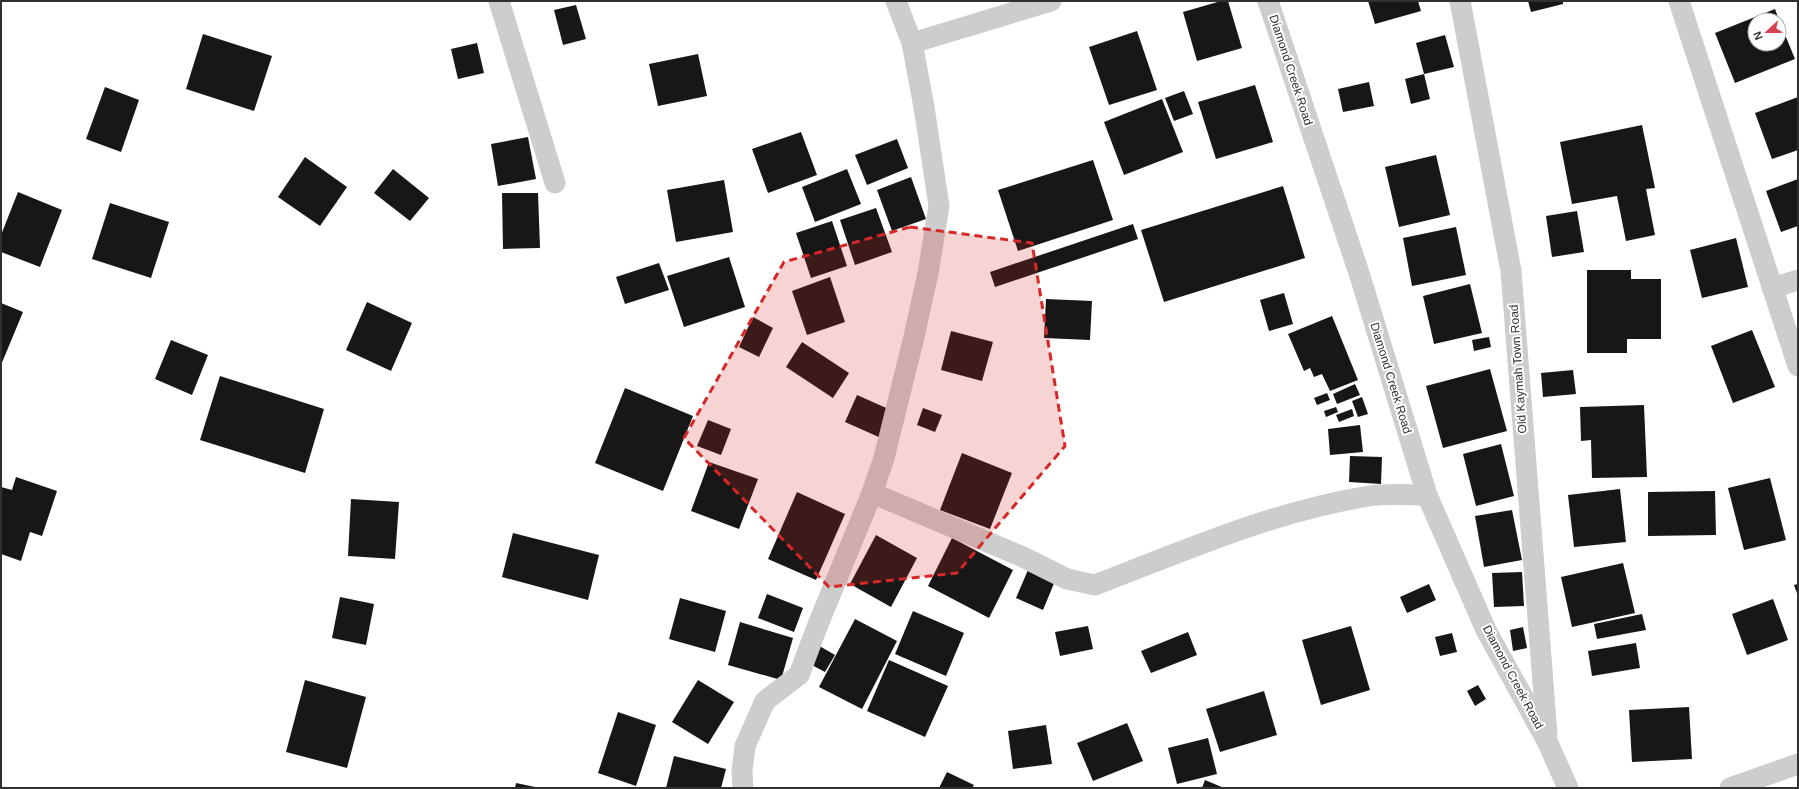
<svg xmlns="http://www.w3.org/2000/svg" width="1799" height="789" viewBox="0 0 1799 789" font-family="Helvetica,sans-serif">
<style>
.building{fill:#171717}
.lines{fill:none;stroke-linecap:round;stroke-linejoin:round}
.minor{stroke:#cdcdcd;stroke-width:21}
.marked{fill:#d62828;fill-opacity:0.2;stroke:#d62828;stroke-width:3;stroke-dasharray:8 5;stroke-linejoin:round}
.labels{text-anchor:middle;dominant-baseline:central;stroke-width:4;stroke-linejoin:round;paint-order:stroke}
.street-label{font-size:12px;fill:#303030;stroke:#fff}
</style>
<rect width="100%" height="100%" fill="#fff"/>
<g class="building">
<polygon points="1221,1 1228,1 1242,48 1197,61 1183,12"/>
<polygon points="1368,1 1418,1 1421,11 1375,24"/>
<polygon points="1528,1 1563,1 1563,4 1531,12"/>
<polygon points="576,5 586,39 563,45 554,10"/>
<polygon points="1775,9 1779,20 1755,20 1755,44 1779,44 1779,20 1795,59 1735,83 1715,33"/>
<polygon points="1137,31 1157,90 1109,105 1089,47"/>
<polygon points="203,34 272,56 254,111 186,89"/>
<polygon points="1445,35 1454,67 1424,74 1416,43"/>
<polygon points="477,43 484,73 458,79 451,49"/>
<polygon points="698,54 707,96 658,106 649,64"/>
<polygon points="1424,74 1430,99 1411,104 1405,79"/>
<polygon points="1369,82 1374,106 1343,112 1338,89"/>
<polygon points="1255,85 1273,142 1216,159 1198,102"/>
<polygon points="105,87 139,100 121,152 86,139"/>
<polygon points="1184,91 1193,114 1174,121 1165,98"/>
<polygon points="1798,97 1798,150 1772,159 1755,113"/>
<polygon points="1162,99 1183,152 1124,175 1104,122"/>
<polygon points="1642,125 1655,188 1646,189 1655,235 1626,241 1617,196 1572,204 1560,142"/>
<polygon points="801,132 817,175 768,193 752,149"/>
<polygon points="528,137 536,179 498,186 491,144"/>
<polygon points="897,139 908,168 867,185 855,155"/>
<polygon points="1436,155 1450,215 1399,227 1385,167"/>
<polygon points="305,157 347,187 320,226 278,197"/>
<polygon points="1093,160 1113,220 1018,251 998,190"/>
<polygon points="393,169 429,198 410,221 374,193"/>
<polygon points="847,169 861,204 815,222 802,187"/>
<polygon points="911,177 926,219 892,231 877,190"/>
<polygon points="1798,179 1798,226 1781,232 1766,191"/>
<polygon points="724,180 733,232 676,242 667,190"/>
<polygon points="1283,186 1305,258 1164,302 1141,230"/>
<polygon points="18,192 62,210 40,267 1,252 1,235"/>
<polygon points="502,193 538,193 540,248 503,249"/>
<polygon points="110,203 169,222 151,278 92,259"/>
<polygon points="876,208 892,252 855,265 840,220"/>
<polygon points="1577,211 1584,252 1552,257 1546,216"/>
<polygon points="832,221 847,266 811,278 796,233"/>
<polygon points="1133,224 1138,239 995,287 990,272"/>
<polygon points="1456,227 1466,275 1412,286 1403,238"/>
<polygon points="1736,238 1748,287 1702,298 1690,250"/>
<polygon points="729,257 745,307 684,327 667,276"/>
<polygon points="659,263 669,290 625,304 616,277"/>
<polygon points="1587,270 1631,270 1631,279 1661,279 1661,339 1627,339 1627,353 1587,353"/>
<polygon points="830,277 845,322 807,335 792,291"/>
<polygon points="1470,284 1482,333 1434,344 1423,296"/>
<polygon points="1284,293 1293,324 1269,331 1260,300"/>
<polygon points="1046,299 1092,301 1090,340 1044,338"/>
<polygon points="367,302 412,323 391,371 346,350"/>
<polygon points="1,303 23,312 1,365"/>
<polygon points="1332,316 1358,380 1330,391 1322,374 1314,377 1310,368 1304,371 1288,334"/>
<polygon points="753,317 773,328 759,357 739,347"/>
<polygon points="1752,330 1775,387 1733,403 1711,346"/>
<polygon points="951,331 993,342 982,381 941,370"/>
<polygon points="1489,337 1491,347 1474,351 1472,340"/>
<polygon points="171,340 208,355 192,395 155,379"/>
<polygon points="802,342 849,373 833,398 786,367"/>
<polygon points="1490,369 1507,431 1443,448 1426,386"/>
<polygon points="1573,370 1576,394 1543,397 1541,373"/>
<polygon points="220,376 324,409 305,473 200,440"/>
<polygon points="1355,384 1360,395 1337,404 1333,394"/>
<polygon points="625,388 693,416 663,491 595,463"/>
<polygon points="1327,393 1330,400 1317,405 1314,398"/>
<polygon points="857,395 893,411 881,438 845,422"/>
<polygon points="1362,397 1368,414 1358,417 1352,401"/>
<polygon points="1644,405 1647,477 1592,478 1591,440 1581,441 1580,407"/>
<polygon points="1336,407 1338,412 1326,417 1324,411"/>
<polygon points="923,408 942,415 935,432 917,425"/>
<polygon points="1352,409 1354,416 1339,422 1336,415"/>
<polygon points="708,420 731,429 721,455 697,446"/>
<polygon points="1360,425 1363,452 1330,455 1328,429"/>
<polygon points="1501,444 1514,496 1476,506 1463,454"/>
<polygon points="962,453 1012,473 990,529 940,510"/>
<polygon points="1350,456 1382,457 1381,484 1349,482"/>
<polygon points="709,462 758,479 739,529 691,511"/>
<polygon points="16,477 57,491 42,536 30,532 21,561 1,554 1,487 12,490"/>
<polygon points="1770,478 1786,540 1744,550 1728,488"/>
<polygon points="1620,489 1626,542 1574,547 1568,495"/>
<polygon points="1715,491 1716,535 1648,536 1648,492"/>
<polygon points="797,492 845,514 816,580 768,559"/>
<polygon points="351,499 399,502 395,559 348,556"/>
<polygon points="1512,510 1522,560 1484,567 1475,516"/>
<polygon points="513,533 599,555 588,600 502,577"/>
<polygon points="876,535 917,558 891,607 850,584"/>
<polygon points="952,538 1013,570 989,618 928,586"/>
<polygon points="1623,563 1635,613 1572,627 1561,577"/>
<polygon points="1028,570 1055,581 1043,610 1016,598"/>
<polygon points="1522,572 1524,606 1494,607 1492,573"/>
<polygon points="1429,584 1436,600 1407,613 1400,597"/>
<polygon points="1798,584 1798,596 1794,585"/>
<polygon points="767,594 803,608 794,632 758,618"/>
<polygon points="340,597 374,604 366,645 332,638"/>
<polygon points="680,598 726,611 715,652 669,639"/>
<polygon points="1773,599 1788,640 1747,655 1732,614"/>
<polygon points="913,611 964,633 946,676 895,654"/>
<polygon points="1642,614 1646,630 1597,639 1594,624"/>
<polygon points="855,619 897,641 862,709 819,687"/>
<polygon points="740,622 793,638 781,680 728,665"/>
<polygon points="1088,626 1093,649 1060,656 1055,632"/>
<polygon points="1351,626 1370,690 1321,705 1302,640"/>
<polygon points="1523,627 1527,648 1513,651 1510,630"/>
<polygon points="1188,632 1197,655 1151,673 1141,651"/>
<polygon points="1452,633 1457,652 1440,656 1435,637"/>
<polygon points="1636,643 1640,668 1592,676 1588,651"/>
<polygon points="816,644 835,655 825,672 806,662"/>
<polygon points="889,660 948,686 925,737 867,711"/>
<polygon points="305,680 366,697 347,768 286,752"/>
<polygon points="698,680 734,702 708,744 672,722"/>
<polygon points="1478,685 1486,699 1475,706 1467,691"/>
<polygon points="1264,691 1277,735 1220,752 1206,709"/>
<polygon points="1689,707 1692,759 1632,762 1629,710"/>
<polygon points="618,712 656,725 636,786 598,773"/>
<polygon points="1127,723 1143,761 1093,781 1077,743"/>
<polygon points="1046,725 1052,764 1013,769 1008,731"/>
<polygon points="1208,738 1217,774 1177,784 1168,748"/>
<polygon points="674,756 726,769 721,788 666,788"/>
<polygon points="947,772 974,785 972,788 939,788"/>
<polygon points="1205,780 1224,788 1202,788"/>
<polygon points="516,783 535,787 535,788 515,788"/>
</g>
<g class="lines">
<g class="minor">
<polyline points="499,1 555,183"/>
<polyline points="1268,1 1360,276 1427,495 1486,630 1547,741 1568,788"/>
<polyline points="1460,1 1511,271 1547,734"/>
<polyline points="1679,1 1798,366"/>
<polyline points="912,43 1051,1"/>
<polyline points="1772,288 1798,280"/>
<path d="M872 493 1023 557 1067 579 1095 585C1184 551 1274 511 1369 496 1388 493 1408 495 1427 495"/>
<polyline points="743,788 742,771 745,746 765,701 799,675 817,627 872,493 884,458 913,341 928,273 939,206 924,107 912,43 896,1"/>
<polyline points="1730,788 1798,764"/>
</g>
</g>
<path class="marked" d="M910 227 1032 243 1065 446 957 573 829 587 684 438 784 262Z"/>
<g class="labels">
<g class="street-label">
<text transform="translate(1291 70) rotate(72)">Diamond Creek Road</text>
<text transform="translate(1518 369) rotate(-94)">Old Kaymah Town Road</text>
<text transform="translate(1391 378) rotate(73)">Diamond Creek Road</text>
<text transform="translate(1513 677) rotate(62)">Diamond Creek Road</text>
</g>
</g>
<rect width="1799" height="789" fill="none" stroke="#303030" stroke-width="4"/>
<g transform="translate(1767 32) rotate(248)"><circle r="19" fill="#ffffff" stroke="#acacac"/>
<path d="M0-3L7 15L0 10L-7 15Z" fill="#d64351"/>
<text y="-6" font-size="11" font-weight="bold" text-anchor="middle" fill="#303030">N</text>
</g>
</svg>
